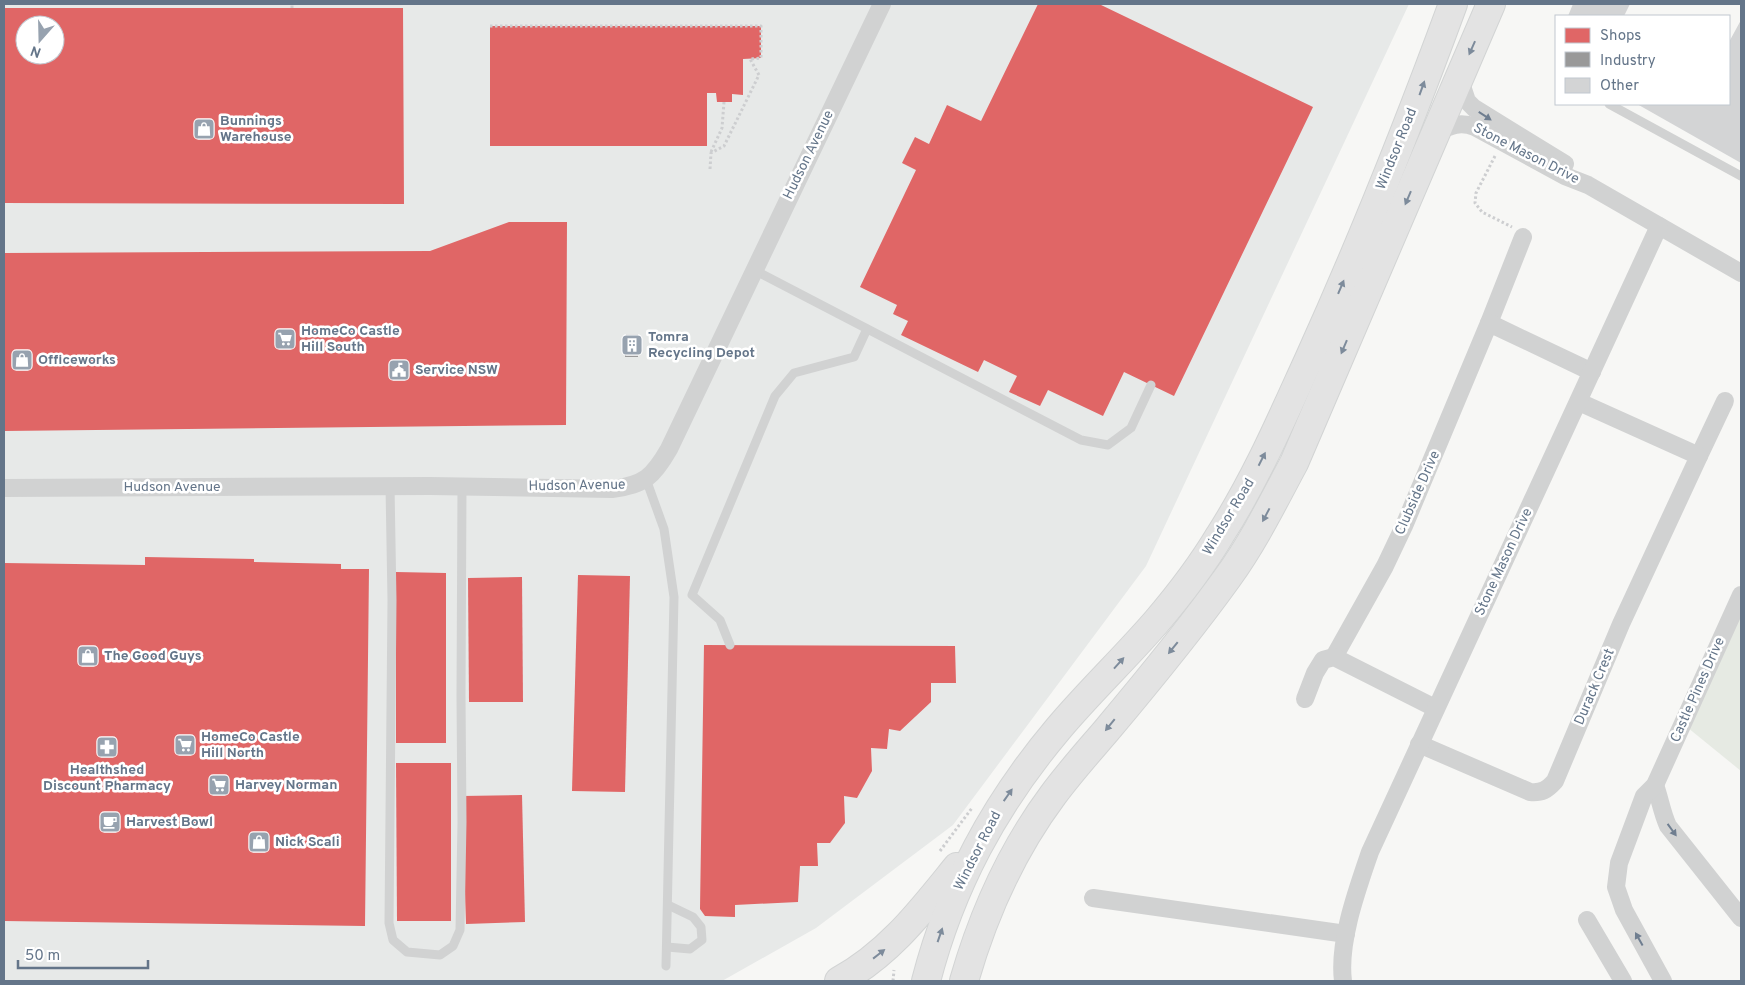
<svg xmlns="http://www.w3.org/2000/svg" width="1745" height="985" viewBox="0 0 1745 985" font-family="Overpass,sans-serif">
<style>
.built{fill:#e7e9e8;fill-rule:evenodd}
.green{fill:#e6eae3}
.shops{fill:#e06666;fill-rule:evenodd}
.industry{fill:#999}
.building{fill:#d3d4d5}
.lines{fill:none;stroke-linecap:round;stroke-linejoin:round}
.primary-casing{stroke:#d2d4d4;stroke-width:30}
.path{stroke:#cdced0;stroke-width:3;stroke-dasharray:2.5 2.5;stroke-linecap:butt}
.service{stroke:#d1d2d2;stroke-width:9}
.minor{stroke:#d1d2d2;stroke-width:18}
.primary{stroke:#e3e3e3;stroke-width:28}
.oneway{fill:#7d8b9b}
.oneway2{fill:#6f7e90}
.labels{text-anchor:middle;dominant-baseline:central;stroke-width:5;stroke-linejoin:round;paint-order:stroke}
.poi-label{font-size:14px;font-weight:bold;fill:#647589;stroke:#fff;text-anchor:start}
.street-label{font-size:14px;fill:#647589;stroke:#fff}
</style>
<rect width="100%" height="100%" fill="#f7f7f5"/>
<path class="built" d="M4 4H1409L1146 566 953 825 816 928 722 981H4ZM25 25H55V55H25Z"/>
<polygon class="green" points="1741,595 1741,771 1682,723"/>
<g class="shops">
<polygon points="1038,4 1099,4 1313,107 1174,396 1124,372 1103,416 1048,390 1040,406 1009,392 1017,376 984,360 978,372 901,335 908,321 893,314 897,305 860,287 916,170 902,163 915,137 929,144 947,105 981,121"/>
<path d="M4 8H403L404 204 4 203ZM25 25H55V55H25Z"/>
<polygon points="490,26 761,26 761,58 743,59 743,95 732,94 732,102 717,102 716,93 707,93 707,146 490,146"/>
<polygon points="509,222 567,222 566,425 4,431 4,253 430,251"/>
<polygon points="145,557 254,559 254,562 341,564 341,569 369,569 365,926 4,921 4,563 145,565"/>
<polygon points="396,572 446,573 446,743 396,743"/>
<polygon points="578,575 630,576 625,792 572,791"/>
<polygon points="522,577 523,702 469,702 468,578"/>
<polygon points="704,645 955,646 956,683 931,683 931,702 900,731 889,729 887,749 871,748 872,771 857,798 844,796 845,823 830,843 817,843 818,866 800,866 798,902 735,905 735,917 705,916 700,909"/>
<polygon points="396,763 451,763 451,921 397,921"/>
<polygon points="522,795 525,922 466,924 462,796"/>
</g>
<polygon class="industry" points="626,334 638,334 638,357 625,357"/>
<g class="building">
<polygon points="1573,4 1630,4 1624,16 1568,16"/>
<polygon points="1741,20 1741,163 1637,104 1729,104 1729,42"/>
</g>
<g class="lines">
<g class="primary-casing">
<g id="primary">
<path d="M839 981C889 954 922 910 957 867"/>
<path d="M926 981C951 885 994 805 1058 729 1089 692 1125 658 1157 621 1180 594 1202 565 1220 535 1256 479 1282 418 1309 359 1362 242 1409 124 1453 4"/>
<path d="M964 981C983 915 1012 850 1053 795 1070 772 1088 752 1106 731 1148 681 1190 630 1228 577 1254 541 1273 502 1294 463L1491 4"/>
</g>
</g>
<g class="path">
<polyline points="292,8 292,4"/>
<polyline points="490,26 761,26 761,58 750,59"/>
<polyline points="711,152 722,128 724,102"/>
<polyline points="1495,156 1476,193 1475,203 1482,212 1512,227"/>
<polyline points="710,169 711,153 724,146 759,75 750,59"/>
<polyline points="940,851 972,808"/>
<polyline points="893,981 894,970"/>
</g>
<g class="service">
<polyline points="1609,104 1741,176"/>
<polyline points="754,270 1081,440 1108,445 1131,428 1151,385"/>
<polyline points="646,479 664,529 674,597 666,966"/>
<polyline points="390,486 392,600 389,923 393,940 407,952 440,955 453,946 460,930 462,822 461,696 462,486"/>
<polyline points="730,645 720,620 692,595 775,396 794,373 854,357 867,329"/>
<polyline points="667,947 690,949 702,940 701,927 693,917 668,905"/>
</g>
<g class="minor">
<polyline points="1459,77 1467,101 1474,108 1565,164"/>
<path d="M1435 133C1450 126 1459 121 1475 127L1565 176 1588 185 1741 273"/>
<polyline points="1489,323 1523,237"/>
<polyline points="1699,456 1725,401"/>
<path d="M4 488 430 486 612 489C644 485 653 477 669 449L882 4"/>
<polyline points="1334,657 1385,566 1404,526 1489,323 1592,372"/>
<polyline points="1305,699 1315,673 1323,660 1334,657 1435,708"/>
<path d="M1419 744 1530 792C1542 793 1547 790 1555 781L1621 624 1699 456 1579 402"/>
<path d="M1655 785C1660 799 1662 813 1668 826L1741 918"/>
<polyline points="1093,898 1346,934"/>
<polyline points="1587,920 1623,981"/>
<path d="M1343 981C1338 942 1357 890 1370 852L1659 226"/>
<polyline points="1663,981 1624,910 1616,887 1619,863 1644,796 1655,785 1741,595"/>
</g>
<use href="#primary" class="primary"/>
</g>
<defs><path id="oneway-solid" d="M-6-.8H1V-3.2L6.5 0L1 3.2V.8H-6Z" transform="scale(1.25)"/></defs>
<g class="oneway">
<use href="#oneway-solid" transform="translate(1472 48) rotate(114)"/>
<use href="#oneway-solid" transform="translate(1422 88) rotate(-70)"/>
<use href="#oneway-solid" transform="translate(1408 198) rotate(113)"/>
<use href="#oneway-solid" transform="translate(1341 287) rotate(-67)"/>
<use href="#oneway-solid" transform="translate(1344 347) rotate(113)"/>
<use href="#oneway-solid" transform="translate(1262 459) rotate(-63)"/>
<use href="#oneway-solid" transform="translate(1266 515) rotate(118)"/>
<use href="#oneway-solid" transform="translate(1173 648) rotate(129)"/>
<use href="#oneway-solid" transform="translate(1119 663) rotate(-48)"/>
<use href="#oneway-solid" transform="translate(1110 725) rotate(129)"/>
<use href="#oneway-solid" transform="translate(1008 795) rotate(-55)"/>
<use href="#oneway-solid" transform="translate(940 935) rotate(-71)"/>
<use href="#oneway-solid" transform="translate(879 954) rotate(-38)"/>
</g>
<g class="oneway2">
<use href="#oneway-solid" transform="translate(1485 116) rotate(33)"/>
<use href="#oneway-solid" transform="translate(1672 830) rotate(54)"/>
<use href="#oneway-solid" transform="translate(1639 939) rotate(-119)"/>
</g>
<defs>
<g id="shop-square" transform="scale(1.125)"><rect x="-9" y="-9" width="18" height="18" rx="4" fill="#97a2af" stroke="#fff"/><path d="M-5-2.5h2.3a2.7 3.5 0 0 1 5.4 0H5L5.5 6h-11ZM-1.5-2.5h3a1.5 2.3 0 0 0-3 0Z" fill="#fff"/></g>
<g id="supermarket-square" transform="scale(1.125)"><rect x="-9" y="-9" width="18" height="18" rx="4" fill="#97a2af" stroke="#fff"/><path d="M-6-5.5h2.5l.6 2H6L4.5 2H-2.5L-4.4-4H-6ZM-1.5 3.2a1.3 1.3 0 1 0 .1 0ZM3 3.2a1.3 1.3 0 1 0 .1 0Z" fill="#fff"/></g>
<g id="building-square" transform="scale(1.125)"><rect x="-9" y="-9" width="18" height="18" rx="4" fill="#97a2af" stroke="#fff"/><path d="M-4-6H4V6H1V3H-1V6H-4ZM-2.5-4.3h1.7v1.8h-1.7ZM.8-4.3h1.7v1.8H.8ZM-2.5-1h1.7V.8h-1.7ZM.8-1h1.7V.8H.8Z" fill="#fff"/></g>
<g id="civic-square" transform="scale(1.125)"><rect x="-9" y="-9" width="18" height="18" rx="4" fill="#97a2af" stroke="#fff"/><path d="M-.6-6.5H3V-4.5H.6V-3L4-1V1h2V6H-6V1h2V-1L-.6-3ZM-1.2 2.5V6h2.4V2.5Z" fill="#fff"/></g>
<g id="pharmacy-square" transform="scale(1.125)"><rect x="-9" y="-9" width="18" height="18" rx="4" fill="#97a2af" stroke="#fff"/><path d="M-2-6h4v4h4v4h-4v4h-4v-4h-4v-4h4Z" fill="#fff"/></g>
<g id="cafe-square" transform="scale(1.125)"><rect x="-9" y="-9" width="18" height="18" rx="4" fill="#97a2af" stroke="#fff"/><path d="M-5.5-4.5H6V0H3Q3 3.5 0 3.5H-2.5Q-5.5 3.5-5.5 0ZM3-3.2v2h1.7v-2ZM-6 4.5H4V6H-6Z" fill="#fff"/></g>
</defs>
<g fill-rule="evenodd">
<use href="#shop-square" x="204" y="129"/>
<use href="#supermarket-square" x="285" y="339"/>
<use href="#building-square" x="632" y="345"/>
<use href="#shop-square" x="22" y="360"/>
<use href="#civic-square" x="399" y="370"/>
<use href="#shop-square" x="88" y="656"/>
<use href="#supermarket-square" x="185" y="745"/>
<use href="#pharmacy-square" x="107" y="747"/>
<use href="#supermarket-square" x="219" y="785"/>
<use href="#cafe-square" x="110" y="822"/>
<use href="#shop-square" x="259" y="842"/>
</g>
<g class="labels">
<g class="poi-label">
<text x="220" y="121">Bunnings<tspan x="220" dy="16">Warehouse</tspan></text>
<text x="301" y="331">HomeCo Castle<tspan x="301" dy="16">Hill South</tspan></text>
<text x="648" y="337">Tomra<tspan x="648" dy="16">Recycling Depot</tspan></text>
<text x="38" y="360">Officeworks</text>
<text x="415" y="370">Service NSW</text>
<text x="104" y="656">The Good Guys</text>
<text x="201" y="737">HomeCo Castle<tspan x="201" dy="16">Hill North</tspan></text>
<text x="107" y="770" text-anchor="middle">Healthshed<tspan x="107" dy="16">Discount Pharmacy</tspan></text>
<text x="235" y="785">Harvey Norman</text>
<text x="126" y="822">Harvest Bowl</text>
<text x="275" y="842">Nick Scali</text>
</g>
<g class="street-label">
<text transform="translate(1397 149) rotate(-68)">Windsor Road</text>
<text transform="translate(1526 154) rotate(27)">Stone Mason Drive</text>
<text transform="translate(809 155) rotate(-64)">Hudson Avenue</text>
<text transform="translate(577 486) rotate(-1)">Hudson Avenue</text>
<text x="172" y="487">Hudson Avenue</text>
<text transform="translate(1418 493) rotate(-66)">Clubside Drive</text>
<text transform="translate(1229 517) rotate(-59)">Windsor Road</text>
<text transform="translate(1504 562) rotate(-65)">Stone Mason Drive</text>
<text transform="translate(1595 687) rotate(-67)">Durack Crest</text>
<text transform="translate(1698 690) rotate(-66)">Castle Pines Drive</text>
<text transform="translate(978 851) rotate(-63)">Windsor Road</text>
</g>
</g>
<rect width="1745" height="985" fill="none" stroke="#647589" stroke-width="10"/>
<rect x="1555" y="15" width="175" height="90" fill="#ffffff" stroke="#c1c8d0"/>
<rect x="1565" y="28" width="25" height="15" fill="#e06666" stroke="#c1c8d0"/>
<text x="1600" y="40" font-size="15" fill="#647589">Shops</text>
<rect x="1565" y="52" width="25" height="15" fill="#999999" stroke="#c1c8d0"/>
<text x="1600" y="65" font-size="15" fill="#647589">Industry</text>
<rect x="1565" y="78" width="25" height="15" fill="#d3d4d5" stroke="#c1c8d0"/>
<text x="1600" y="90" font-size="15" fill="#647589">Other</text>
<g transform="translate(40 40) rotate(200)"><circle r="24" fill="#ffffff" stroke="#c1c8d0"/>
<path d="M0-4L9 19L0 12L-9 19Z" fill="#97a2af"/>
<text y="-8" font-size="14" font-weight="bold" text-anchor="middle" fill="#647589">N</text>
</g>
<path d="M18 960v8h130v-8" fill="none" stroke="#647589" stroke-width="2.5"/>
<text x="25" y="960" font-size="15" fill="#647589" stroke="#ffffff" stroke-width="4" paint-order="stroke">50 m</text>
</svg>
